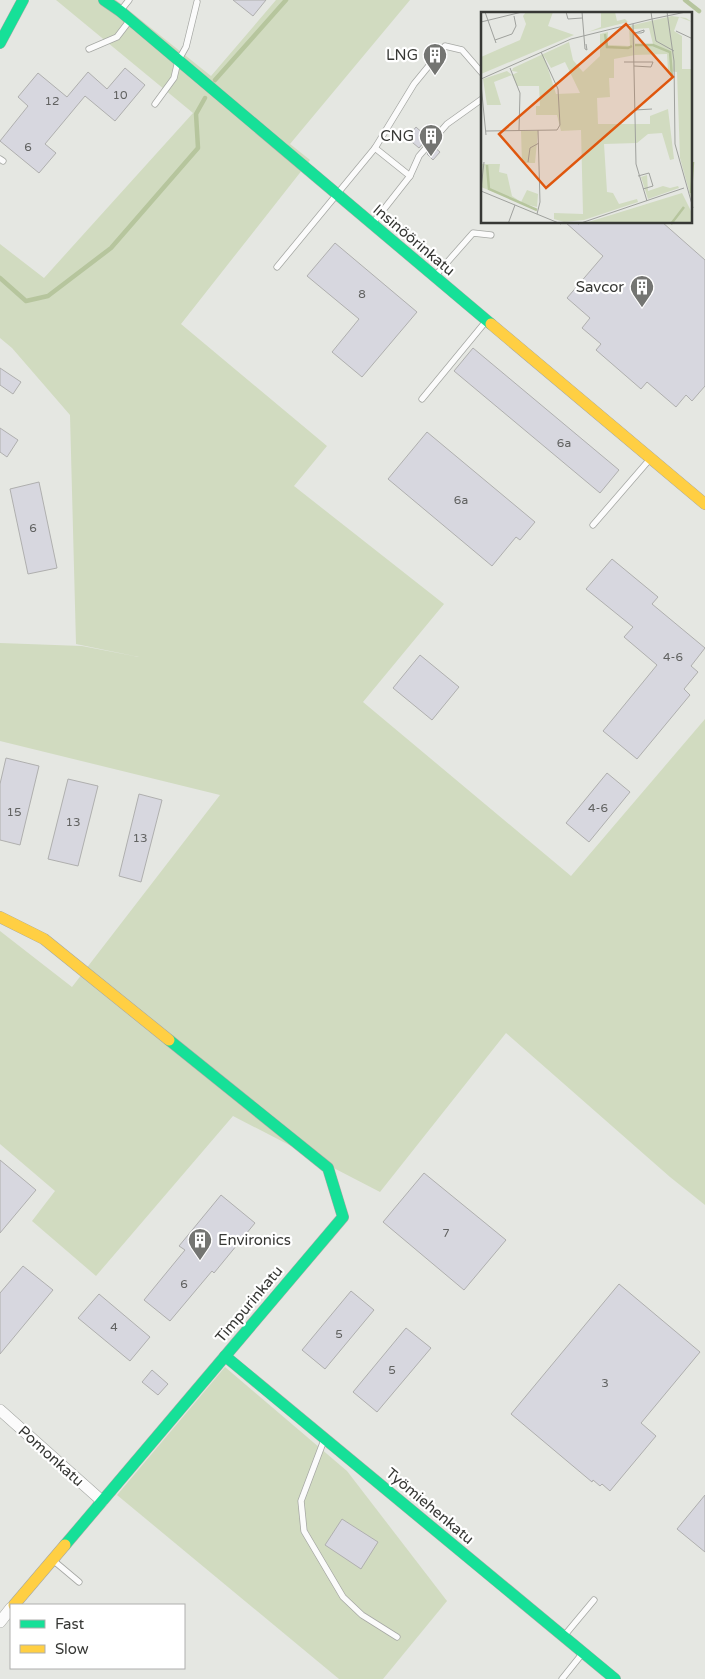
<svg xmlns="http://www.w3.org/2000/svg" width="705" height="1679" viewBox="0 0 705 1679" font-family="'Varela Round',sans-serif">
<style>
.green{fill:#d1dbc0}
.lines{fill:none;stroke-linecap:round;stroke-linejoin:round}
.stream{stroke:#b6c59d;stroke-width:4.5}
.building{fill:#d7d7df;stroke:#afafae}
.lane-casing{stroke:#a6a8a4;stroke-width:7}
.street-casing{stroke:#a6a8a4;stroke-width:12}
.fast-casing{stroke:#a6a8a4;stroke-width:12}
.slow-casing{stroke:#a6a8a4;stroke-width:12}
.lane{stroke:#fbfbfb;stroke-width:5.5}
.street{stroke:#fbfbfb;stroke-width:11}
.fast{stroke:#16e098;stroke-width:11}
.slow{stroke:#ffcf43;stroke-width:11}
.labels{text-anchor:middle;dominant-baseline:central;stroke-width:4.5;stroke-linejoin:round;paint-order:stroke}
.number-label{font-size:12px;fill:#616261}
.poi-label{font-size:15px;fill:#373835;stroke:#fff;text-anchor:end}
.street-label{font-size:15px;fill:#373835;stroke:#fff}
.inset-river{fill:none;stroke:#b6c59d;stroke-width:2.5}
.inset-road{fill:none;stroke:#9fa19d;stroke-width:1}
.view{fill:#df570e;fill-opacity:0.15;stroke:#df570e;stroke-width:2.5}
.inset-edge{fill:none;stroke:#373835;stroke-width:2.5}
</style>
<rect width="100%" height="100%" fill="#e5e7e2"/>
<g class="green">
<polygon points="56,0 116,0 211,76 276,0 410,0 290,144 310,160 181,324 327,446 294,486 444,604 363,702 571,876 705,719 705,1205 670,1177 506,1033 380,1192 233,1116 96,1276 32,1221 55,1191 0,1144 0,931 72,987 220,795 0,741 0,643 82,646 139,657 76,644 70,415 12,348 0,338 0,244 44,278 193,113"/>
<polygon points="225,1367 347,1471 447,1601 383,1679 339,1679 117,1495"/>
</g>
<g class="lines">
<g class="stream">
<polyline points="685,0 699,11"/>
<polyline points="215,80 286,0"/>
<polyline points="0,278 26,301 48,296 111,248 198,148 196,114 205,98"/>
</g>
</g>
<g class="building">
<polygon points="233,0 266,0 253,16"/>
<polygon points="125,68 145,85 115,121 85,96 45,144 56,153 39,173 0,141 28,106 18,97 38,73 67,97 88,72 107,89"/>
<polygon points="416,127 427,137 425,139 426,140 419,148 407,138"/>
<polygon points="434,147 440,152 433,160 427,154"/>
<polygon points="565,222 662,222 705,260 705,386 692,401 686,395 676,407 647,382 641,389 596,350 601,344 582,328 590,318 567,298 603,256"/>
<polygon points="335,243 417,312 362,377 332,352 359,319 307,276"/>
<polygon points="473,348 619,470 600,493 454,371"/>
<polygon points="0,368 21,382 13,394 0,385"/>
<polygon points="0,428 18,440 7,457 0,452"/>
<polygon points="427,432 535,522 520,540 516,537 492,566 388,479"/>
<polygon points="39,482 57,568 28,574 10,489"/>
<polygon points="612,559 658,597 652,604 705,648 691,666 698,672 684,689 690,695 637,759 603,731 657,665 624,637 633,627 586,589"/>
<polygon points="420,655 459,687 432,720 393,688"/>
<polygon points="6,758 39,766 20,845 0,840 0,784"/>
<polygon points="607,773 630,792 589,842 566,823"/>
<polygon points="68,779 98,786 78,866 48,859"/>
<polygon points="139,794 162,800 141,882 119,876"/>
<polygon points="0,1160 36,1190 0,1233"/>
<polygon points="424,1173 506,1240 464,1290 383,1222"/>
<polygon points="221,1195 255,1223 214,1273 212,1271 170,1321 144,1300 185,1250 179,1246"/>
<polygon points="23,1266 53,1290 0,1354 0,1293"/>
<polygon points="619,1284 700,1352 641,1423 656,1436 610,1491 602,1484 600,1486 593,1480 592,1482 511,1414"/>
<polygon points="351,1291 374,1310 325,1369 302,1350"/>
<polygon points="99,1294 150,1337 130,1361 78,1318"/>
<polygon points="406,1328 431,1348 377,1412 353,1392"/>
<polygon points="152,1370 168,1384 158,1395 142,1382"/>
<polygon points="705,1495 705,1552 677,1529"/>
<polygon points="342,1519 378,1542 361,1569 325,1545"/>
</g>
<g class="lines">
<g class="lane-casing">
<g id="lane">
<polyline points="121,10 129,0"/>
<polyline points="89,49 117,37 130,20"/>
<polyline points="155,104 174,78 178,61 186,47 197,2"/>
<polyline points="375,148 410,176"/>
<polyline points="0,159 3,161"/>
<polyline points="373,223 410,176 419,156 447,124 482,99"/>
<polyline points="277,267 375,148 414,84 445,46 462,50 482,73"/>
<polyline points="436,275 473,233 491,235"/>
<polyline points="422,399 487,320"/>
<polyline points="593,525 650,459"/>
<polyline points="324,1440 301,1501 304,1531 343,1597 362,1615 397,1637"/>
<polyline points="54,1561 79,1582"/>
<polyline points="564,1636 594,1600"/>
<polyline points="562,1679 582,1654"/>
</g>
</g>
<g class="street-casing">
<g id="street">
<polyline points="0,1410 102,1501"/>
<polyline points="0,1622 11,1608"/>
</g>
</g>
<g class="fast-casing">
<g id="fast">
<polyline points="104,0 120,11 491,324"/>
<polyline points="0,43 23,0"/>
<polyline points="225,1356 615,1679"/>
<polyline points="65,1545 343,1217 328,1168 169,1040"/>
</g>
</g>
<g class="slow-casing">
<g id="slow">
<polyline points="491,324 705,504"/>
<polyline points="0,917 44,939 169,1040"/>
<polyline points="14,1605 65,1545"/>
</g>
</g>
<use href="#lane" class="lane"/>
<use href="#street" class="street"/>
<use href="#fast" class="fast"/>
<use href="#slow" class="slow"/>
</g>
<defs>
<g id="building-pin" transform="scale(1.25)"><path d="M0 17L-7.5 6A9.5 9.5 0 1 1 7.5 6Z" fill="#747572" stroke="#fff"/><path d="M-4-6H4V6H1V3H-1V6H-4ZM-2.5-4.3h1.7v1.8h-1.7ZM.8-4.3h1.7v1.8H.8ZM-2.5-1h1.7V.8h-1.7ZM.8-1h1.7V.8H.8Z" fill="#fff"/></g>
</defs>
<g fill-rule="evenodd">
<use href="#building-pin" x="435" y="55"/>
<use href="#building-pin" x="431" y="136"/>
<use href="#building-pin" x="642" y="287"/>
<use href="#building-pin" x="200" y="1240"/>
</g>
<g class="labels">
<g class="number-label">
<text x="120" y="95">10</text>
<text x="52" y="101">12</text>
<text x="28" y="147">6</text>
<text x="362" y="294">8</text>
<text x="564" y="443">6a</text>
<text x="461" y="500">6a</text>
<text x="33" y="528">6</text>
<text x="673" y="657">4-6</text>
<text x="598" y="808">4-6</text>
<text x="14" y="812">15</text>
<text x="73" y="822">13</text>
<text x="140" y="838">13</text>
<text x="446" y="1233">7</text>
<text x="184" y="1284">6</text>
<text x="114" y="1327">4</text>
<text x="339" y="1334">5</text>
<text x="392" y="1370">5</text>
<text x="605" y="1383">3</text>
</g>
<g class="poi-label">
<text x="418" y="55">LNG</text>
<text x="414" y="136">CNG</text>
<text x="624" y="287">Savcor</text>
<text x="218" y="1240" text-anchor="start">Environics</text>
</g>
<g class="street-label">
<text transform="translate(414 240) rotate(40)">Insinöörinkatu</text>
<text transform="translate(249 1304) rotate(-50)">Timpurinkatu</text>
<text transform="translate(51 1456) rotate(42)">Pomonkatu</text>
<text transform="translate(430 1506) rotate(40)">Työmiehenkatu</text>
</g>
</g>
<g transform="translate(481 12)">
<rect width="211" height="211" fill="#e5e7e2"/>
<path d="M45 0H72L67 14 93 23 0 62V45L39 28 45 12 42 4ZM120 0H134L136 9 144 7 147 10 107 20 120 15ZM191 4 205 6 211 10 198 5 193 19 201 24V57H211V190L199 146 196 60 187 59 186 42 154 43 133 47V66H128L129 85 116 86 117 112H169V104L187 97 193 147 189 148 181 121 167 122 156 131 123 132 126 180 132 181 138 192 156 187 157 190 103 208 83 210 73 207V201L102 202 100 118 80 119 76 103H55V94H59L58 74H36L31 63 13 70 20 93H6L2 67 26 59 31 63 37 60 31 59 32 56 88 30 92 48 102 60 119 44V22L127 20V33L149 34 148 14ZM168 16 172 32 154 33 153 17ZM63 44 70 56 84 50 99 81 75 82ZM40 119H57L54 151H41ZM0 147 1 152H19L18 160 26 162 31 184 40 190 46 178 57 182 56 195 40 191 0 175ZM166 163 167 179 182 174 189 176 197 174 198 176 167 187 160 165ZM201 181 211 201V211L101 212Z" fill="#d1dbc0" fill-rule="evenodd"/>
<path class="inset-river" d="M124 22 126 35 147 36 151 34M154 33H172L189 40 191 65M6 153 8 177 56 198M210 181 212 150M190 212 203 195"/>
<path class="inset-road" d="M4 0 15 31M85 0 87 7 101 6M101 0 104 37 106 38 105 32M186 0 193 49 194 132 212 196M171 7 205 0M171 7 175 29 193 39M0 10 41 0M152 12 155 152 166 189M195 19 212 27M152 21H160L163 20V18L154 21M14 28 31 22 35 14 33 4M143 50H172L170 55 153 54M29 56 39 81 38 118M0 67 90 27 171 7 170 0M0 72 5 123M154 98 171 97M5 119 76 118 79 113 77 77 60 40M47 150 49 136 58 131M157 164 168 161 172 174 162 177M0 177 3 150M0 179 80 212M56 202 59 190 57 118M27 212 34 193M97 212 203 176"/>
<path class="view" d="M145 12 192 65 65 176 18 122Z"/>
<rect width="211" height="211" class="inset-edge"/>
</g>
<rect x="10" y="1604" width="175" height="65" fill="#ffffff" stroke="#afafae"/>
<rect x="20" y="1620" width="25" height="8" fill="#16e098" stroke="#afafae"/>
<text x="55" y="1629" font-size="15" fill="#373835">Fast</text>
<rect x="20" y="1645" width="25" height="8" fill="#ffcf43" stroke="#afafae"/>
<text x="55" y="1654" font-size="15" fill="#373835">Slow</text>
</svg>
